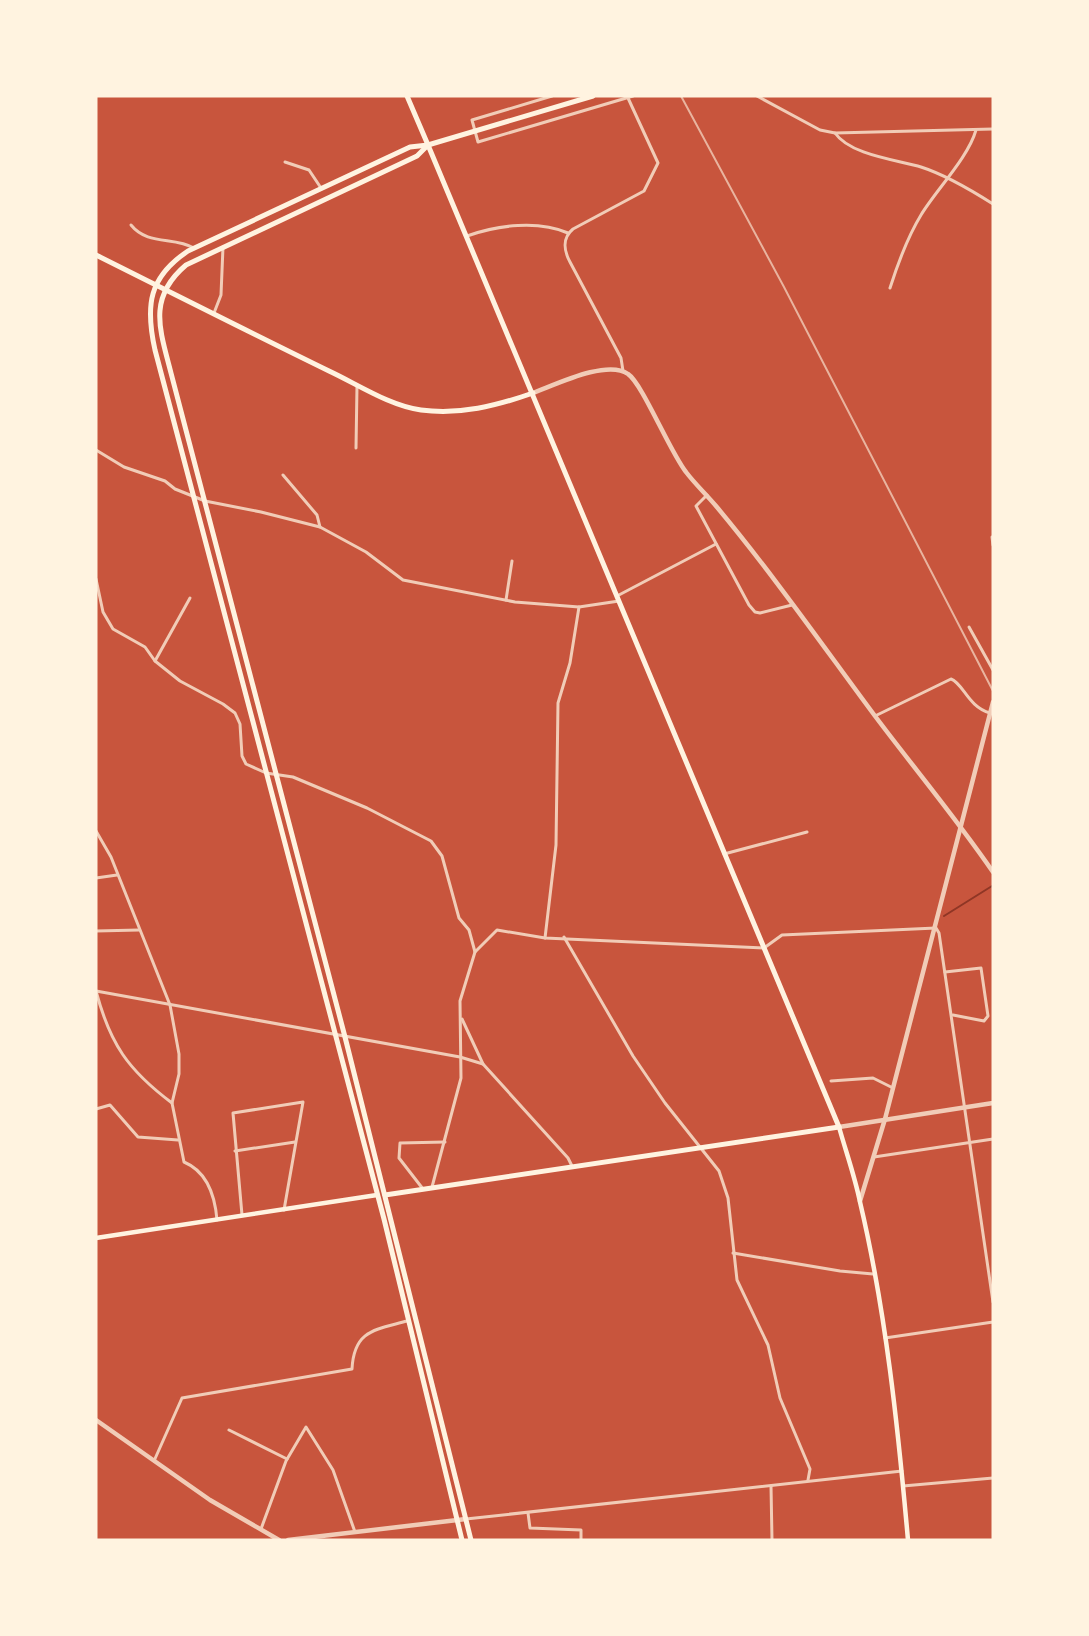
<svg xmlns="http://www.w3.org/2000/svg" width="1089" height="1636" viewBox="0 0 1089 1636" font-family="Figtree,sans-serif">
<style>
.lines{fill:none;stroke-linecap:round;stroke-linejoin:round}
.stream{stroke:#8f3625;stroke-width:2}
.minor{stroke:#f1ccb7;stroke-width:3}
.tertiary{stroke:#f1ccb7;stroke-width:4.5}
.secondary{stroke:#fff3e0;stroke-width:4.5}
.primary{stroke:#fff3e0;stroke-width:5}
.trunk{stroke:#fff3e0;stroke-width:5}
.rail{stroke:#e9b49f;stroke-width:2}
</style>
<rect width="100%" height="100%" fill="#c8553d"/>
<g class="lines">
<polyline class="stream" points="944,916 992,886"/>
<g class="minor">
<polyline points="552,96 472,120 478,142 633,96"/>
<polyline points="757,96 820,130 835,133 993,129"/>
<path d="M835 133C850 155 897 160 921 167 946 175 971 190 993 204"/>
<polyline points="285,162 309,170 321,188"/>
<path d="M131 225C148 246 174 236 194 248"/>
<path d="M467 236C498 225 538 220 568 233"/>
<path d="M890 288C898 263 907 238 921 215 936 190 968 158 976 130"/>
<polyline points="214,313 221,295 223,247"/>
<path d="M623 371 621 358 570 262C564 251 562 238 573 229L644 191 658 163 628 98"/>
<polyline points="356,448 357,386"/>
<polyline points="96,450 124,467 165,481 175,489 205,501 261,512 320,527 366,552 403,580 515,602 579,607 619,601"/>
<polyline points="283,475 317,515 320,527"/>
<polyline points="707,495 696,506 749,605 755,612 760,613 792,605"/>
<polyline points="992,537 993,545"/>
<polyline points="96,579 103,612 113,629 145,647 155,661 180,681 223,704 235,713 240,724 242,756 246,764 266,773 293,777 367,808 431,841 442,856 459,918 469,930 475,952 460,1001 461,1078 432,1187"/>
<polyline points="617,596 716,544"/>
<polyline points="506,600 512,561"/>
<polyline points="969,627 993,670"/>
<polyline points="155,661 190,598"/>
<path d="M875 716 951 679C963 683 968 707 990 713"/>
<path d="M96 831 111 857 170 1005 179 1054V1074L172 1103 184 1162C208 1172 215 1196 217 1220"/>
<polyline points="724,854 807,832"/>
<polyline points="96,878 117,875"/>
<polyline points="96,931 139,930"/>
<polyline points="564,937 633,1056 665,1103 719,1171 728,1198 737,1280 768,1345 780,1398 810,1469 808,1480"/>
<polyline points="545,938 556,845 558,703 570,663 579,607"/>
<polyline points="475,952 497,930 545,938 764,948 782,935 936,928 939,933 993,1302"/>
<polyline points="945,972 981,968 988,1016 984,1021 953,1015"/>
<polyline points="96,991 460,1057 483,1064"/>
<path d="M96 991C110 1044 128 1070 172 1103"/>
<polyline points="462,1019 483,1064 568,1158 572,1166"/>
<polyline points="831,1081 873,1078 893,1088"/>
<polyline points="96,1109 110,1105 138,1137 178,1140"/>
<polyline points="235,1151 295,1142"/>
<polyline points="874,1157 993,1139"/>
<polyline points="423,1189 399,1158 400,1143 445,1142"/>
<polyline points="242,1215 233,1113 303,1102 284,1210"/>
<polyline points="733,1253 840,1271 873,1274"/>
<polyline points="885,1338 993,1322"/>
<polyline points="229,1430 287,1459"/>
<path d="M154 1461 182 1398 352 1369C354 1330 375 1330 407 1321"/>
<polyline points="771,1486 772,1540"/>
<polyline points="903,1486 993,1478"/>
<polyline points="528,1513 530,1528 581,1530 581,1540"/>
<polyline points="466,1519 902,1471"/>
<polyline points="261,1529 286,1461 306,1427 333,1470 355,1532"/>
</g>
<g class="tertiary">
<path d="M533 393C555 385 607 359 628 374 642 383 670 452 686 472 695 484 706 494 716 506 772 573 823 646 875 716 914 768 956 818 993 872"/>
<polyline points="839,1127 993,1103"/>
<polyline points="860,1201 885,1119 993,702"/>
<polyline points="96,1420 210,1500 279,1540"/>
<polyline points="288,1540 466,1519"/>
</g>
<g class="secondary">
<path d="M839 1127C846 1152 855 1177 860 1202 886 1312 898 1428 908 1540"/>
<polyline points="96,1238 377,1195"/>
</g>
<g class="primary">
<polyline points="593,96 428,145 839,1127"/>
<path d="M96 255C174 294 251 333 329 371 357 384 390 406 421 410 460 415 496 406 533 393"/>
</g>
<g class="trunk">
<polyline points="407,96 428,145"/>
<path d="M428 145 410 147 188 251C149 277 145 305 155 350L384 1219 462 1540"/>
<path d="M428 145 417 156 186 265C147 298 160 330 171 373L345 1037 471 1540"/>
<polyline points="385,1195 839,1127"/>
</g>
<polyline class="rail" points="681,96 784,287 993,691"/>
</g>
<rect width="1089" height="1636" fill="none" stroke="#fff3e0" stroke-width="195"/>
</svg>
